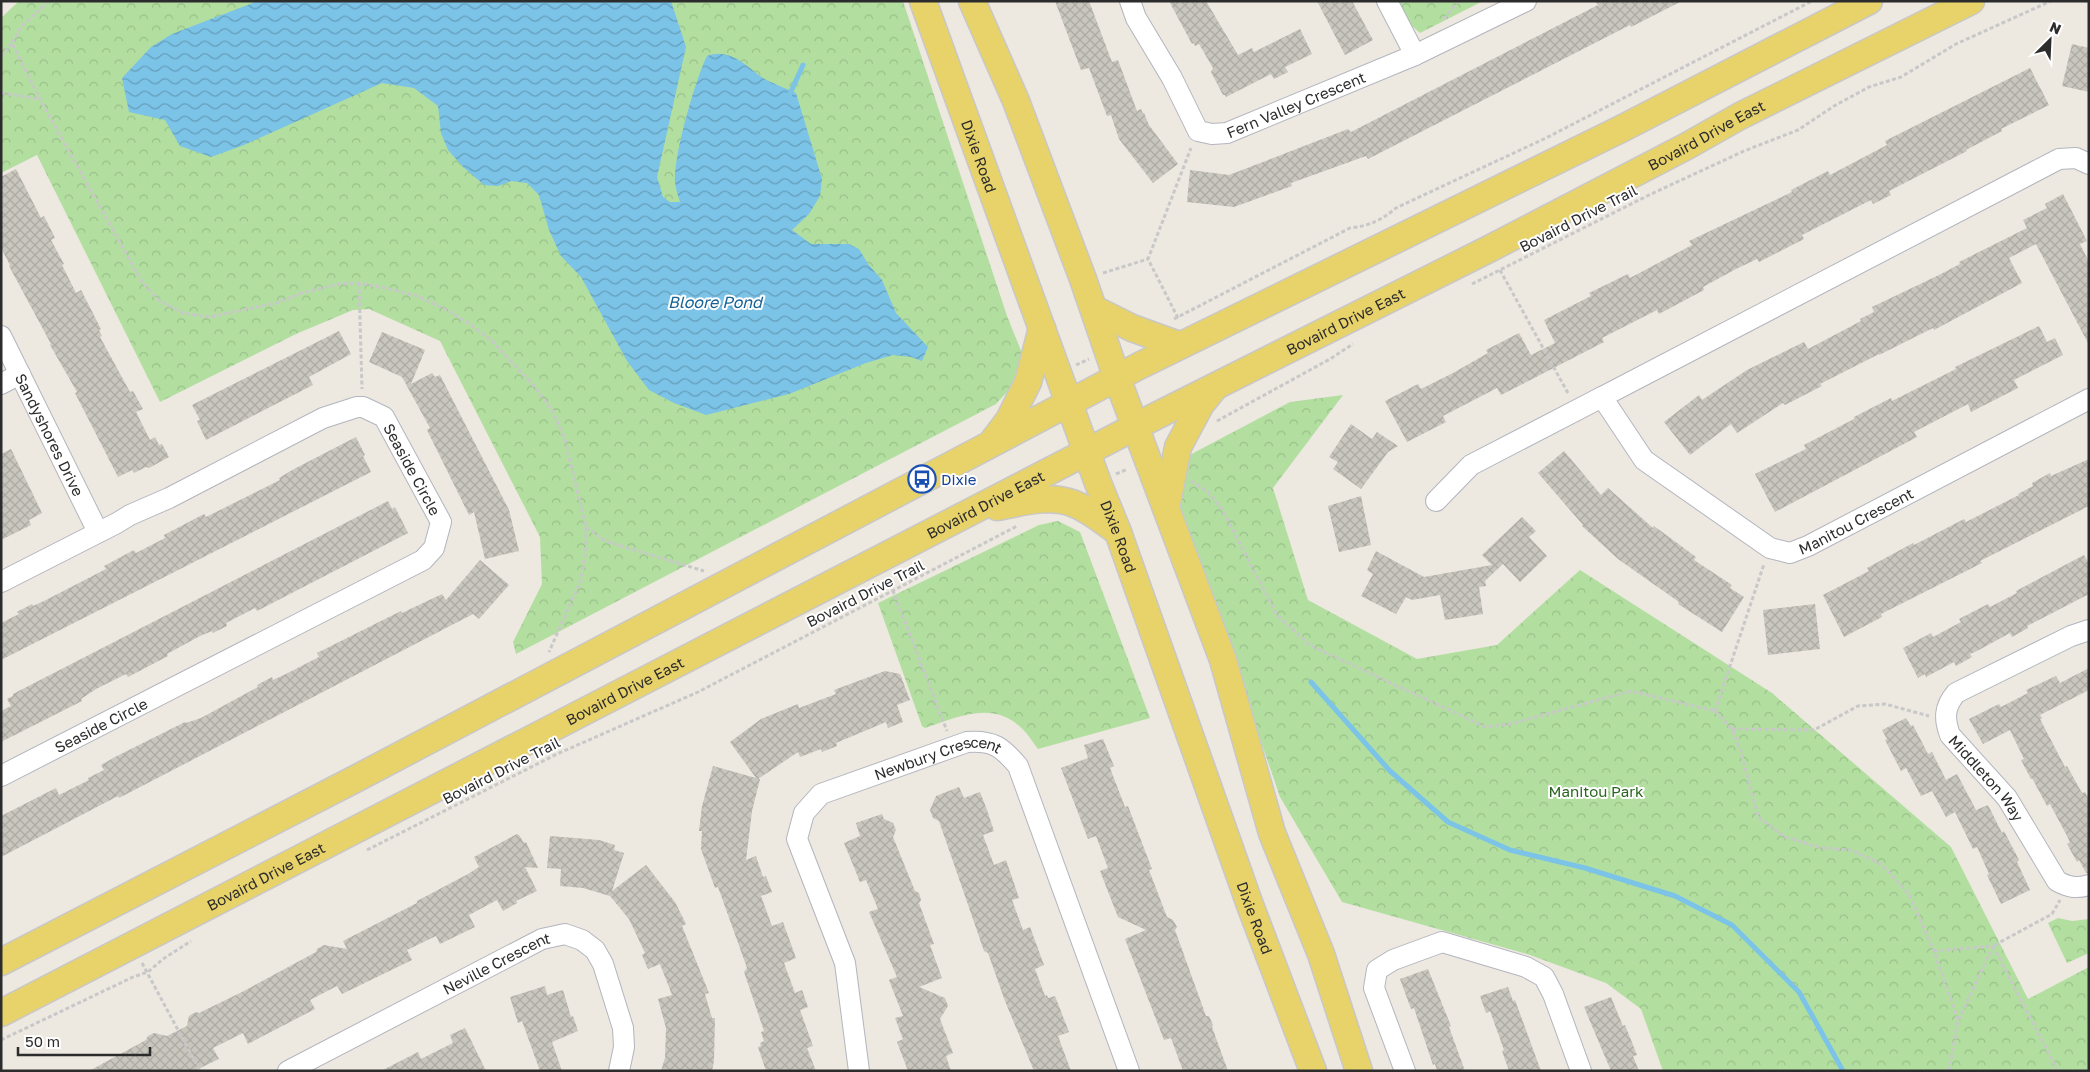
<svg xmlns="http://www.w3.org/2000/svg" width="2090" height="1072" viewBox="0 0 2090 1072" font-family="'Golos Text',sans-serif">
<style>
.park{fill:url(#park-crowns)}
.water{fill:url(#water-waves)}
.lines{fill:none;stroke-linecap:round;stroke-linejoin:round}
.stream{stroke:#7bc3e7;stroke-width:5}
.building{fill:url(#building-cross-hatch)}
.minor-casing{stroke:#b3b5bf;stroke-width:22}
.major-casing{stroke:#c8c8c8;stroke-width:29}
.path{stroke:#c8c8c8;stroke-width:3;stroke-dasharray:4 2.5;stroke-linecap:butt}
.minor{stroke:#fff;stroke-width:20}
.major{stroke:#e8d26a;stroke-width:26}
.labels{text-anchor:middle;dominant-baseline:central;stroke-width:4;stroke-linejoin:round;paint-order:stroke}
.street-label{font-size:15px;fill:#2c2c2c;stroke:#fff}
.transit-label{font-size:15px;fill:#164399;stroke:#fff;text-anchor:start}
.park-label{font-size:15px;fill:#2a6620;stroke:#fff}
.water-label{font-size:16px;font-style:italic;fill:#176296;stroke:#fff}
</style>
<defs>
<pattern id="park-crowns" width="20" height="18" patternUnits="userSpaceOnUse" patternTransform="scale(1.25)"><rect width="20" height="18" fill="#b2dfa0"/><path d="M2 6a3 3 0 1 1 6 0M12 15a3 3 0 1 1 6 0" fill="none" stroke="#99c08a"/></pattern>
<pattern id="water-waves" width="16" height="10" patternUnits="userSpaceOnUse" patternTransform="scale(1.25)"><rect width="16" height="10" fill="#7bc3e7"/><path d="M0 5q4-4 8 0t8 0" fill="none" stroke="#659fbb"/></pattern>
<pattern id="building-cross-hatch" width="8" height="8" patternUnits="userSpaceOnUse" patternTransform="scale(1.25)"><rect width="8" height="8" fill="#c9c6be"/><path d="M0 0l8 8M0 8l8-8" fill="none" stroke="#adaaa3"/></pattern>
</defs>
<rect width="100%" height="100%" fill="#ede8e0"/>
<g class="park">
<polygon points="19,1 903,1 1007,316 1030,373 1023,375 996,404 516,654 513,642 542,584 540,537 440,341 369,309 353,310 296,334 160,402 37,155 1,173 1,18"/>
<polygon points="1399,1 1483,1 1420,33 1412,26"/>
<polygon points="1343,395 1273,488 1308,600 1417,659 1497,645 1580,570 1772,693 1951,847 2028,999 2089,967 2089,1071 1663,1071 1641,1009 1606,983 1530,955 1342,902 1280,797 1208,587 1165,468 1290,402"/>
<path d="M1058 521 1080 532 1150 718 1038 749C1032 741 1026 731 1018 725 990 701 955 718 925 728L922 726 878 603 1039 525Z"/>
<polygon points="2058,918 2072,921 2089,919 2089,953 2067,963 2048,923"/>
</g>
<path class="water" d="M258 1H671L686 47 657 177 663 197 670 202H680C678 196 676 190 675 183 673 157 695 80 707 56 730 47 746 66 763 78 773 84 786 88 796 93L822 179 820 196 809 214 792 230 811 244H849L859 249 868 264 882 280 896 313 928 347 922 361 911 357 893 355 866 363 789 394 706 415 674 403 649 390 627 361 581 277 561 256 549 230 539 195 527 183 511 181 498 186 484 185 463 167 448 150 441 133 438 106 414 88 382 83 244 145 211 157 180 146 165 120 129 112 122 78 151 47 172 34Z"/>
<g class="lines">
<g class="stream">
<polyline points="789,96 803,65"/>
<polyline points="1311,682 1390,771 1448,822 1510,850 1585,868 1675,896 1732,925 1799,992 1843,1071"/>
</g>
</g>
<g class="building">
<polygon points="1055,1 1089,1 1112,62 1118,60 1137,111 1141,109 1143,114 1144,113 1149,125 1178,164 1153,183 1119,139 1111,115 1107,116 1089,68 1081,70"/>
<polygon points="1169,1 1206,1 1238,55 1252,48 1254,52 1300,29 1312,54 1285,67 1288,72 1274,79 1271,74 1226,97 1225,95 1223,95 1211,72 1213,68 1199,44 1195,46 1194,43 1192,44"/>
<polygon points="1317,1 1352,1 1373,40 1345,55"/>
<polygon points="1595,1 1682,1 1631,27 1630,25 1368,159 1366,156 1291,183 1292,186 1234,207 1187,202 1190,170 1229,175 1348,129 1351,132 1598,5"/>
<polygon points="2072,44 2089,48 2089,92 2062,86"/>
<polygon points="2030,68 2049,105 2001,129 2002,131 1966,150 1967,151 1889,191 1891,195 1873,204 1871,200 1802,235 1804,239 1759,262 1757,259 1736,269 1703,287 1704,290 1659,314 1657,310 1602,338 1604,342 1501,395 1497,388 1443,416 1446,422 1407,442 1385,401 1418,384 1421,389 1453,373 1488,353 1486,350 1519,333 1531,355 1555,343 1544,320 1591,296 1589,293 1628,274 1630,278 1692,245 1689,241 1792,192 1791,190 1828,171 1830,175 1887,145 1885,141"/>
<polygon points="16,169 41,218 44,216 55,238 51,240 64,264 62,265 76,293 81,290 101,329 99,330 102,336 100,337 130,392 133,391 143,409 136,412 150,440 155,437 159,445 162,444 169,457 149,468 146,467 134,473 132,470 118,477 75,393 77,392 50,345 51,344 9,266 10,265 1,248 1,177"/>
<polygon points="2063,194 2087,241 2080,244 2089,262 2089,345 2036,244 2009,258 2022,283 1934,330 1933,328 1879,355 1879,354 1820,384 1822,386 1785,405 1783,403 1737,433 1731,424 1690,455 1664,422 1699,395 1702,400 1747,370 1804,342 1808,349 1861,321 1860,319 1874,312 1872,307 1939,275 1960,264 1959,262 2027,228 2023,220 2047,208 2045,204"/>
<polygon points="2039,326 2047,342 2055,338 2063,355 2014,380 2018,388 1971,412 1968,404 1914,432 1917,437 1775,512 1755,474 1806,449 1804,445 1854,419 1854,417 1891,398 1892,401 1956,369 1955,367"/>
<polygon points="339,331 351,354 309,377 313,385 206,440 197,421 200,420 192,405"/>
<polygon points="382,332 425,350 411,384 432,373 435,377 440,375 509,510 519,551 485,559 474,512 469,515 427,430 430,428 402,377 369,362"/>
<polygon points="1351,424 1372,439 1377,432 1398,446 1388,452 1361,489 1333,469 1338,462 1329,457"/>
<polygon points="356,437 365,455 363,456 371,472 1,660 1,623 19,614 17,612 32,604 33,606 46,600 106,569 104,566 134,550 136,553 165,538 164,535 204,514 206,517 280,480 279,478 294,469"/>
<polygon points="11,449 42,513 29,520 31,525 1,540 1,454"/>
<polygon points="1564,451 1601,495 1608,488 1653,528 1654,526 1696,557 1694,560 1732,585 1730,588 1744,597 1722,632 1678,604 1679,602 1618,559 1582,526 1583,525 1538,473"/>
<polygon points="2089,459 2089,506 1980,561 1982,563 1881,614 1882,617 1844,637 1823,595 1869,571 1867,568 1913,543 1914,545 1964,519 1966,522 2019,495 2018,494 2033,486 2032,483 2050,473 2051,476"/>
<polygon points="1361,496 1371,545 1339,552 1328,506"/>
<polygon points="388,501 392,509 395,507 408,533 257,611 255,608 226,623 227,626 213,633 212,631 200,636 167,654 168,656 128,677 126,674 96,689 81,699 82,701 1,742 1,711 11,706 7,699 13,696 13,694"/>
<polygon points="1522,517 1536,531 1529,537 1547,556 1520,582 1503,564 1485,581 1486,586 1479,587 1483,614 1445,620 1440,595 1412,600 1406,597 1396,614 1361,596 1373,574 1367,570 1376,551 1424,577 1492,565 1482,555"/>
<polygon points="2084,555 2089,564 2089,594 2027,626 2028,628 2012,637 2010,633 1977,651 1970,654 1972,657 1956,666 1954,662 1926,677 1925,674 1918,678 1903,648 1931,633 1933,637 1961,622 1959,619 1988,604 1990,607 2017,593 2016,591"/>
<polygon points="480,560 509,585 479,619 473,614 119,798 118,796 1,857 1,816 56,788 59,795 89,780 88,778 104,770 101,765 115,757 185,722 186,723 201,718 258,687 257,685 272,677 273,680 286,674 319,657 317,653 401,611 402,613 442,594 446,600"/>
<polygon points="1815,604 1820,649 1768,655 1763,610"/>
<polygon points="2089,668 2089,690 2040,715 2042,718 2040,719 2065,767 2067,766 2082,793 2085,792 2089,800 2089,873 2086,873 2079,860 2077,862 2067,844 2070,842 2067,836 2050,804 2047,806 2032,778 2031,779 2021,760 2024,759 2010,730 1983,744 1969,719 1999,704 2001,707 2028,693 2026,690 2056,676 2060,683"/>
<polygon points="885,671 900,674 910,700 897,705 903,722 888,728 886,722 836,743 837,746 822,752 821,749 800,757 798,752 758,779 760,779 752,811 746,860 756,856 763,877 766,876 772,892 761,896 772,926 783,922 796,958 784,963 795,993 802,990 808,1007 800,1010 813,1046 807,1048 816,1071 766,1071 758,1047 761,1046 760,1043 764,1041 761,1032 764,1031 744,972 747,968 718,887 715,888 701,849 702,831 699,831 702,806 713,766 756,778 730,742 761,719 798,704 799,708 836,694 834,690"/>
<polygon points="1906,718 1911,726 1913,725 1928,754 1932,752 1946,780 1957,774 1976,810 1988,805 2002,833 2004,831 2019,860 2017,862 2030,890 2001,904 1987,875 1989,874 1977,847 1973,849 1955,812 1946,817 1932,791 1921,796 1906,768 1901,771 1885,740 1887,739 1882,730"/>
<polygon points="1103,739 1114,766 1110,768 1125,807 1128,806 1139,835 1152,869 1149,870 1167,917 1173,920 1177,927 1175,930 1206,1016 1209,1016 1213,1025 1212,1027 1228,1071 1183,1071 1171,1038 1164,1040 1125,939 1146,930 1118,917 1100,871 1108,868 1096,836 1088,839 1061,768 1088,758 1084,745"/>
<polygon points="959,787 964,798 980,792 987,810 994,831 983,835 994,865 1006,860 1019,898 1012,900 1023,930 1030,927 1044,965 1035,969 1045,996 1047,995 1048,998 1055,996 1069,1032 1058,1036 1071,1071 1034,1071 1005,1001 988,953 984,951 939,821 933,818 930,810 936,796"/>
<polygon points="882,814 884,819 893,823 896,830 893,837 915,891 919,893 921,900 919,903 934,944 930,945 942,978 919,987 945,998 948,1006 940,1019 953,1053 946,1056 951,1071 908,1071 897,1042 903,1039 895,1018 903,1016 889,980 897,977 869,912 878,909 866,880 860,882 844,843 860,836 856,823"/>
<polygon points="517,834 519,835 524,843 526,842 538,868 525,867 537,891 516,901 517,903 503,911 497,900 469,915 475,927 440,944 436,936 407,950 412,960 342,994 337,986 310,1000 315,1009 248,1044 243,1033 213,1048 219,1059 194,1071 89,1071 146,1040 148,1036 154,1033 167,1036 187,1026 189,1016 196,1012 199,1013 242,992 316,952 317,949 324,945 347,949 343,941 417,903 417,901 468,874 479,867 474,857"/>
<polygon points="550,836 599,840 615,845 614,850 624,853 612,891 646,865 675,902 686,924 682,926 709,993 705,994 712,1018 715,1018 714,1061 712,1071 661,1071 665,1058 666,1028 658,999 672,995 660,964 648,969 642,955 645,953 629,919 610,896 583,888 560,886 561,869 547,868"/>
<polygon points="1428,969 1451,1026 1449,1027 1465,1071 1437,1071 1435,1064 1433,1065 1414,1008 1411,1009 1400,979"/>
<polygon points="545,986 547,995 563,990 571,1017 573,1016 578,1031 552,1042 562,1071 540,1071 522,1021 518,1023 510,997"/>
<polygon points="1508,987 1513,1001 1515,1000 1541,1071 1509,1071 1502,1051 1504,1050 1490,1011 1486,1013 1480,996"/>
<polygon points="1611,997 1623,1026 1625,1025 1637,1055 1633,1056 1639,1071 1611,1071 1584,1007"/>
<polygon points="465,1028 486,1071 381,1071 418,1052 421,1059 453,1043 450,1035"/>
</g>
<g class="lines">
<g class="minor-casing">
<g id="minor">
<path id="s1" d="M1130 1 1136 18 1172 78 1198 131 1212 134 1227 133 1415 55 1526 1"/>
<polyline points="1387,1 1415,55"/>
<path id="s2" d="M1 336 98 532"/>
<polyline points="1,384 20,374"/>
<polyline points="1602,397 2059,159 2076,158 2089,164"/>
<path id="s3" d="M1436 501 1471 465 1602 397 1644 460 1770 548 1790 553 1808 546 2089 399"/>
<path id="s4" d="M1 582 117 523 130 515 169 498 323 418 357 407H363L384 417 441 522 434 548 423 560 1 776"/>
<path id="s5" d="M2089 630 2071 636 1956 693C1944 707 1944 719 1950 735L2007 798 2057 881C2068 887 2076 889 2089 885"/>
<path id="s6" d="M288 1071 542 939 565 934 582 940 595 950 603 964 623 1028 624 1047 619 1071"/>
<path id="s7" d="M859 1071 845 963 797 839 804 813 821 794 967 742C993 740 1002 747 1018 766L1129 1071"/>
<polyline points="1405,1071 1374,988 1377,970 1393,960 1442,942 1526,967 1544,977 1553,994 1581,1071"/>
</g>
</g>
<g class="major-casing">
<g id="major">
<path id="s8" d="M923 1 1098 483 1118 532 1250 905 1313 1071"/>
<polyline points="972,1 1016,101 1083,279 1117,378 1223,660 1272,833 1321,954 1359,1071"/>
<polyline points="1094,309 1132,328 1179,345"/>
<polyline points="993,441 1009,420 1028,382 1042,328"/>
<path d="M997 507C1020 503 1049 494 1072 503 1089 509 1104 522 1118 532"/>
<polyline points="1166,508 1178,447 1201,404 1214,388"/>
<polyline points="1,962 361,776 1139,366 1621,129 1869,1"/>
<path id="s9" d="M1 1013 1158 415 1489 249 1687 146 1740 116 1971 1"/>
</g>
</g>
<g class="path">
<polyline points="49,1 21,27 12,43 42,103 142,282 160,301 183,313 209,317 276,303 302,293 339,284 359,283 386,288 417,296 449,311 470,324 492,341 534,386 553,412 565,440 586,527 586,548 581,580 549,652"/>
<polyline points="1444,19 1458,1"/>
<polyline points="1,57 12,43"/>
<polyline points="1,93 40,99"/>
<polyline points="1500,270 1569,395"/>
<polyline points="1103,273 1148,259"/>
<polyline points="359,283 362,389"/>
<polyline points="1472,284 1649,195 1744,151 1798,130 1834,106 1869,87 1901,77 1956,44 2051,1"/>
<polyline points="1178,318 1148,259 1191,148"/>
<path d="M1174 319 1350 228C1369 226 1382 220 1396 208L1546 138 1812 1"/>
<polyline points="1076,365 1089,359"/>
<polyline points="1217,421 1330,359 1353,344"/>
<polyline points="1116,474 1128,469"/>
<polyline points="1191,481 1208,492 1223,511 1277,615 1311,646 1486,727 1510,724 1631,691 1715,711 1732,729 1741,752 1758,817 1785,837 1822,848 1851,850 1881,864 1909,894 1934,951 1958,1020 1949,1071"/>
<polyline points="586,527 605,541 704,571"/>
<polyline points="888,578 947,731"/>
<polyline points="1715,711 1764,564"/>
<polyline points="1732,729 1814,730 1858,706 1885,704 1929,716"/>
<polyline points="367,850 557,754 698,692 1017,526"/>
<polyline points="1934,951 1993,946 1959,1019"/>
<polyline points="142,963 200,1071"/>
<polyline points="1,1040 133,977 148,972 163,959 191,941"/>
<polyline points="2058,1071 1993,946 2052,914 2060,900"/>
</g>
<use href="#minor" class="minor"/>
<use href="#major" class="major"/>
</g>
<defs>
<g id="bus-ring" transform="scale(1.4375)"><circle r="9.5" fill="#fff" stroke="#1a4fb4" stroke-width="1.5"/><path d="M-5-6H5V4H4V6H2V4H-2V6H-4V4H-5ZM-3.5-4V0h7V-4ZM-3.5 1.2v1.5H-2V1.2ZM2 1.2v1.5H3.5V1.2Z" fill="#1a4fb4"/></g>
</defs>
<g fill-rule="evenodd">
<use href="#bus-ring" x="922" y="479"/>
</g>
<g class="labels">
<g class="street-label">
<text stroke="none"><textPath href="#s1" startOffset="251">Fern Valley Crescent</textPath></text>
<text stroke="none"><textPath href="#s9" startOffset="1918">Bovaird Drive East</textPath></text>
<text stroke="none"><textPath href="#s8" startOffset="165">Dixie Road</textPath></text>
<text transform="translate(1578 218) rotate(-27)">Bovaird Drive Trail</text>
<text stroke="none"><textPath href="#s9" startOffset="1512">Bovaird Drive East</textPath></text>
<text stroke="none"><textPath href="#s2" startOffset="110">Sandyshores Drive</textPath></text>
<text stroke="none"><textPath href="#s4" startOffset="486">Seaside Circle</textPath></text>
<text stroke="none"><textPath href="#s9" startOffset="1108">Bovaird Drive East</textPath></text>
<text stroke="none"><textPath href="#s3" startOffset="521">Manitou Crescent</textPath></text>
<text stroke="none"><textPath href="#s8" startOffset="570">Dixie Road</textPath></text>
<text transform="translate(865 593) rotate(-27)">Bovaird Drive Trail</text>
<text stroke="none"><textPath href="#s9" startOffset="702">Bovaird Drive East</textPath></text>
<text transform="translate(101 725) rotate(-27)">Seaside Circle</text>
<text stroke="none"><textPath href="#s7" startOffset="418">Newbury Crescent</textPath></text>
<text transform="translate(501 770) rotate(-27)">Bovaird Drive Trail</text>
<text stroke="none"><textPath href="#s5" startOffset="249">Middleton Way</textPath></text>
<text stroke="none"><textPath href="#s9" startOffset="298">Bovaird Drive East</textPath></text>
<text stroke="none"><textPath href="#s8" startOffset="975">Dixie Road</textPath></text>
<text stroke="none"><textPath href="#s6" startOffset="235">Neville Crescent</textPath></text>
</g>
<g class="transit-label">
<text x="941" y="479">Dixie</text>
</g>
<g class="park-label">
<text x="1596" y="791">Manitou Park</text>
</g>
<g class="water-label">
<text x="715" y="302">Bloore Pond</text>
</g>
</g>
<rect width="2090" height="1072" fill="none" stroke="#2c2c2c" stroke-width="5"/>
<g transform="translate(2050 40) rotate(24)" stroke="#ffffff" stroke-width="4" paint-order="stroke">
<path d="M0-4L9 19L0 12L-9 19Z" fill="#2c2c2c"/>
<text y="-8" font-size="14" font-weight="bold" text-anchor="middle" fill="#2c2c2c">N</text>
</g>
<path d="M18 1047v8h132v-8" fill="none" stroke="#2c2c2c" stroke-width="2.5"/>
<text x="25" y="1047" font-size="15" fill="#2c2c2c" stroke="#ffffff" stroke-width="4" paint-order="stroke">50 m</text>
</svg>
